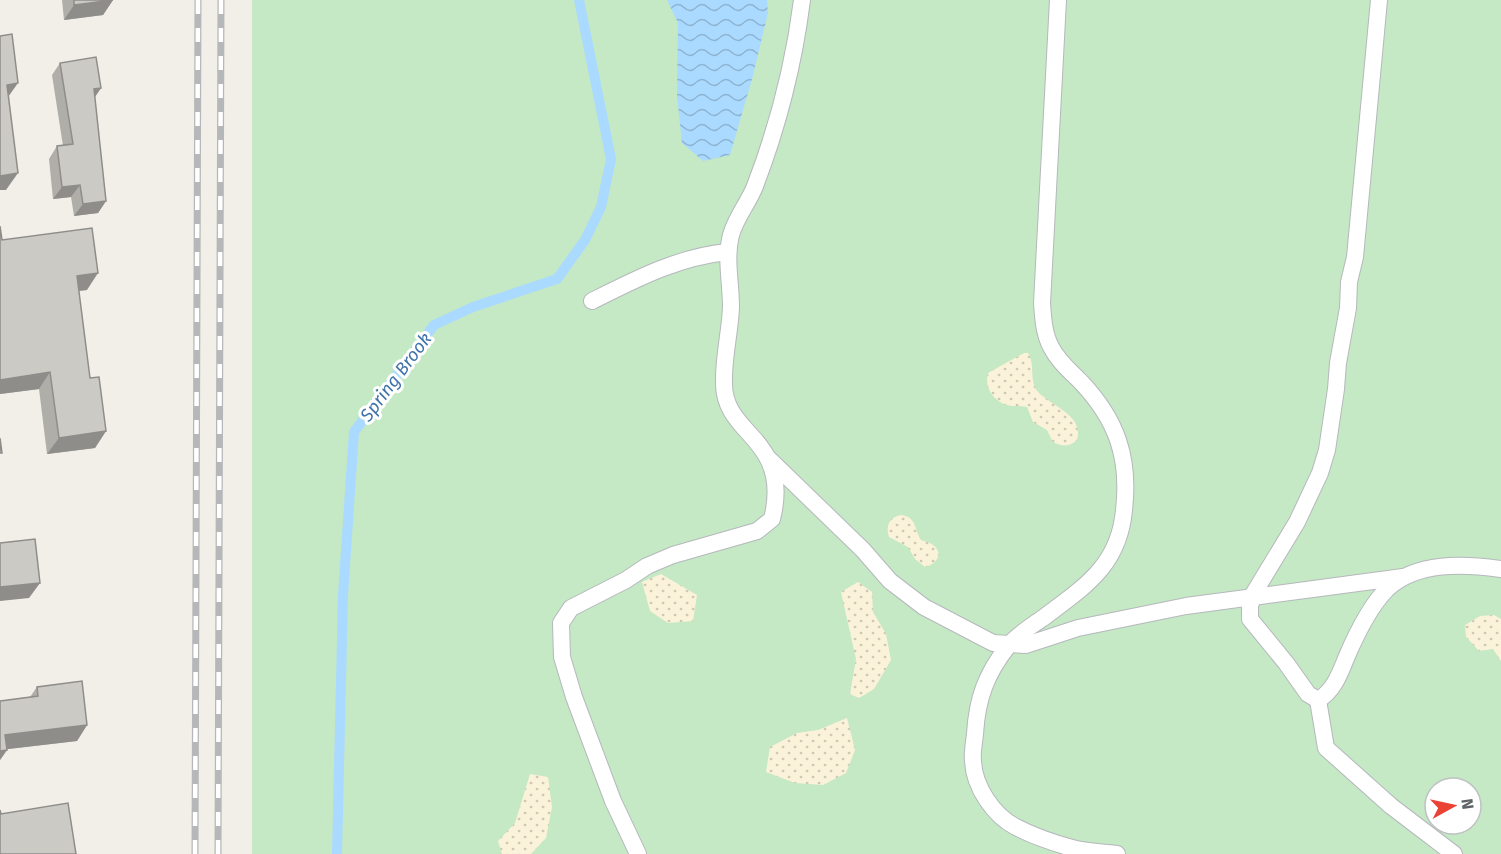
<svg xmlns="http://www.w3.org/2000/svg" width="1501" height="854" viewBox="0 0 1501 854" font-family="'Fira Sans',sans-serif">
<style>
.grass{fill:#c5e8c5;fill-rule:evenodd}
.sand{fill:url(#sand-dots)}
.water{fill:url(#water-waves)}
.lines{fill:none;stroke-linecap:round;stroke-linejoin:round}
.stream{stroke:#aadaff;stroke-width:10}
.lane-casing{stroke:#b5b8bc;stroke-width:18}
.lane{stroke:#fff;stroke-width:16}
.rail-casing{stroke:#b6b7b8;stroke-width:7}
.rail{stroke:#fff;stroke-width:4.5;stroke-dasharray:14;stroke-linecap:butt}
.wall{fill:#afaea9}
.shaded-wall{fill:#8f8d8a}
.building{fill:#cccac5;stroke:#8f8d8a;stroke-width:1.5}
.labels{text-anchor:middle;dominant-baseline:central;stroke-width:6;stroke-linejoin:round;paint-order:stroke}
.water-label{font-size:18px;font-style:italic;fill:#4174aa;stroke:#fff}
</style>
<defs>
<pattern id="sand-dots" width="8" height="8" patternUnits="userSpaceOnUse" patternTransform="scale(1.5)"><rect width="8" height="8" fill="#fbf3d9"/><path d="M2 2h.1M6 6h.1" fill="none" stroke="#cec8b4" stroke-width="1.8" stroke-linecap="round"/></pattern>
<pattern id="water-waves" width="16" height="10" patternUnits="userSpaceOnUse" patternTransform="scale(1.5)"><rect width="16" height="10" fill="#aadaff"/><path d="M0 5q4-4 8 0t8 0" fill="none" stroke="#8eb4d2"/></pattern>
</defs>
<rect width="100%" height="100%" fill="#f1efe8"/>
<path class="grass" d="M252 0H1501V854H252ZM1435 788H1471V824H1435Z"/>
<g class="sand">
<path d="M1024 353H1028C1036 365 1028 382 1039 393 1054 407 1084 416 1077 440 1069 447 1063 447 1053 442L1047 430 1033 422 1027 407C1020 405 1013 407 1007 405 993 401 984 387 988 373Z"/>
<path d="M901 515C917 517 914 529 921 540 924 541 927 542 930 543 945 551 938 564 925 567L915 559 908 547 889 537C885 525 890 517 901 515Z"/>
<polygon points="661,574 697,595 693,621 668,623 650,611 642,582"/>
<polygon points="858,582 872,592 873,612 886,634 891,660 874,689 859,698 850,694 856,659 841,592"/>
<polygon points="1494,615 1501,619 1501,661 1493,649 1479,651 1466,637 1465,625 1480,616"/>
<polygon points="847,718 855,750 846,773 823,785 795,783 766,772 770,747 797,733 818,730"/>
<polygon points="530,774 548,777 552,807 546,838 531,854 502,854 498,841 515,823"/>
</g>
<polygon class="water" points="667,0 767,0 768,13 752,79 730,155 703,161 682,143 677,96 678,23"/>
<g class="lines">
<polyline class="stream" points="337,854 343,595 354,432 434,325 473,307 557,279 585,240 601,207 611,159 579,0"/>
<g class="lane-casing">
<g id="lane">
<path d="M1058 0 1042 303C1043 318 1044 334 1051 347 1058 361 1070 371 1081 382 1117 420 1130 458 1124 510 1119 566 1084 587 1043 618 1031 626 1017 635 1008 646 986 674 977 699 975 734 974 743 972 753 973 761 974 787 994 816 1016 827 1033 836 1054 843 1072 848 1086 852 1102 852 1117 854"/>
<path d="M1379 0 1355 257 1349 282 1348 308 1338 363 1336 389 1327 450 1320 473 1297 522 1254 593 1250 606V619L1286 663 1308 694 1318 700C1334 691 1340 673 1347 656 1356 635 1371 605 1387 589 1417 561 1464 564 1501 569"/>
<path d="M592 301C636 279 678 257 727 252"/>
<polyline points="769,459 863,550 890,581 924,607 993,643 1026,645 1078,628 1186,606 1403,577"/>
<polyline points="1318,700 1326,748 1391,806 1454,854"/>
<path d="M638 854 613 801 574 697 562 657 561 623 571 608 626 580 647 566 673 555 757 531 772 519C777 499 778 480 769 461 757 433 724 420 724 384 723 358 730 333 731 307 731 283 725 258 731 235 736 217 749 202 755 186 778 126 794 63 802 0"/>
</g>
</g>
<use href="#lane" class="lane"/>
<g class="rail-casing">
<g id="rail">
<polyline points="195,854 198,0"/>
<polyline points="218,854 221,0"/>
</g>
</g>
<use href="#rail" class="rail"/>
</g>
<g class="wall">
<polygon points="62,0 113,0 103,15 64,20"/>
<polygon points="60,63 101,88 95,97 106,201 98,213 74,216 71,197 53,199 49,159 57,146 63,146 52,75"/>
<polygon points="0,226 2,240 87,290 79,291 90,378 106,431 95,448 47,454 39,389 0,394"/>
<polygon points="37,687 87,725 77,741 7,749 7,750 0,760 0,701 30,697"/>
</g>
<g class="shaded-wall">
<polygon points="113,0 103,15 64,20 74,5"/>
<polygon points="18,83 6,100 7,85"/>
<polygon points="101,88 92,101 94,89"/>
<polygon points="18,173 6,190 0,190 0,176"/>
<polygon points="80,185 71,197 53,199 62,187"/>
<polygon points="106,201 98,213 74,216 83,204"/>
<polygon points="98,273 87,290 66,292 77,276"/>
<polygon points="50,372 39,389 0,394 0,380"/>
<polygon points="106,431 95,448 47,454 59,438"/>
<polygon points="40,583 29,598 0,601 0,587"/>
<polygon points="87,725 77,741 0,750 5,735"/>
<polygon points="7,750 0,760 0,751"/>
</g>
<g class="building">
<polygon points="74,0 113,0 74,5"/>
<polygon points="12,34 18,83 7,85 18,173 0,176 0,36"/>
<polygon points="96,57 101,88 94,89 106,201 83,204 80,185 62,187 57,146 73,144 60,63"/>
<polygon points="0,226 2,240 92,228 98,273 77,276 90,378 99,377 106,431 59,438 50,372 0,380"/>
<polygon points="0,438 2,453 0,453"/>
<polygon points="35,539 40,583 0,587 0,543"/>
<polygon points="82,681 87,725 5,735 7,750 0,751 0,701 38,696 37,687"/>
<polygon points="68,803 76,854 0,854 0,810 1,814"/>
</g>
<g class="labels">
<g class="water-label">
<text transform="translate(396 377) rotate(-53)">Spring Brook</text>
</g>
</g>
<g transform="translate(1453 806) rotate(82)"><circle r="28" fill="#ffffff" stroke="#bfc1c3" stroke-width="1.5"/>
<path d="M0-4.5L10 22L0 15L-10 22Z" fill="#ea4335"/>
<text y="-9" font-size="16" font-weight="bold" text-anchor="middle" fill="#5f6368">N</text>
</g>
</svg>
